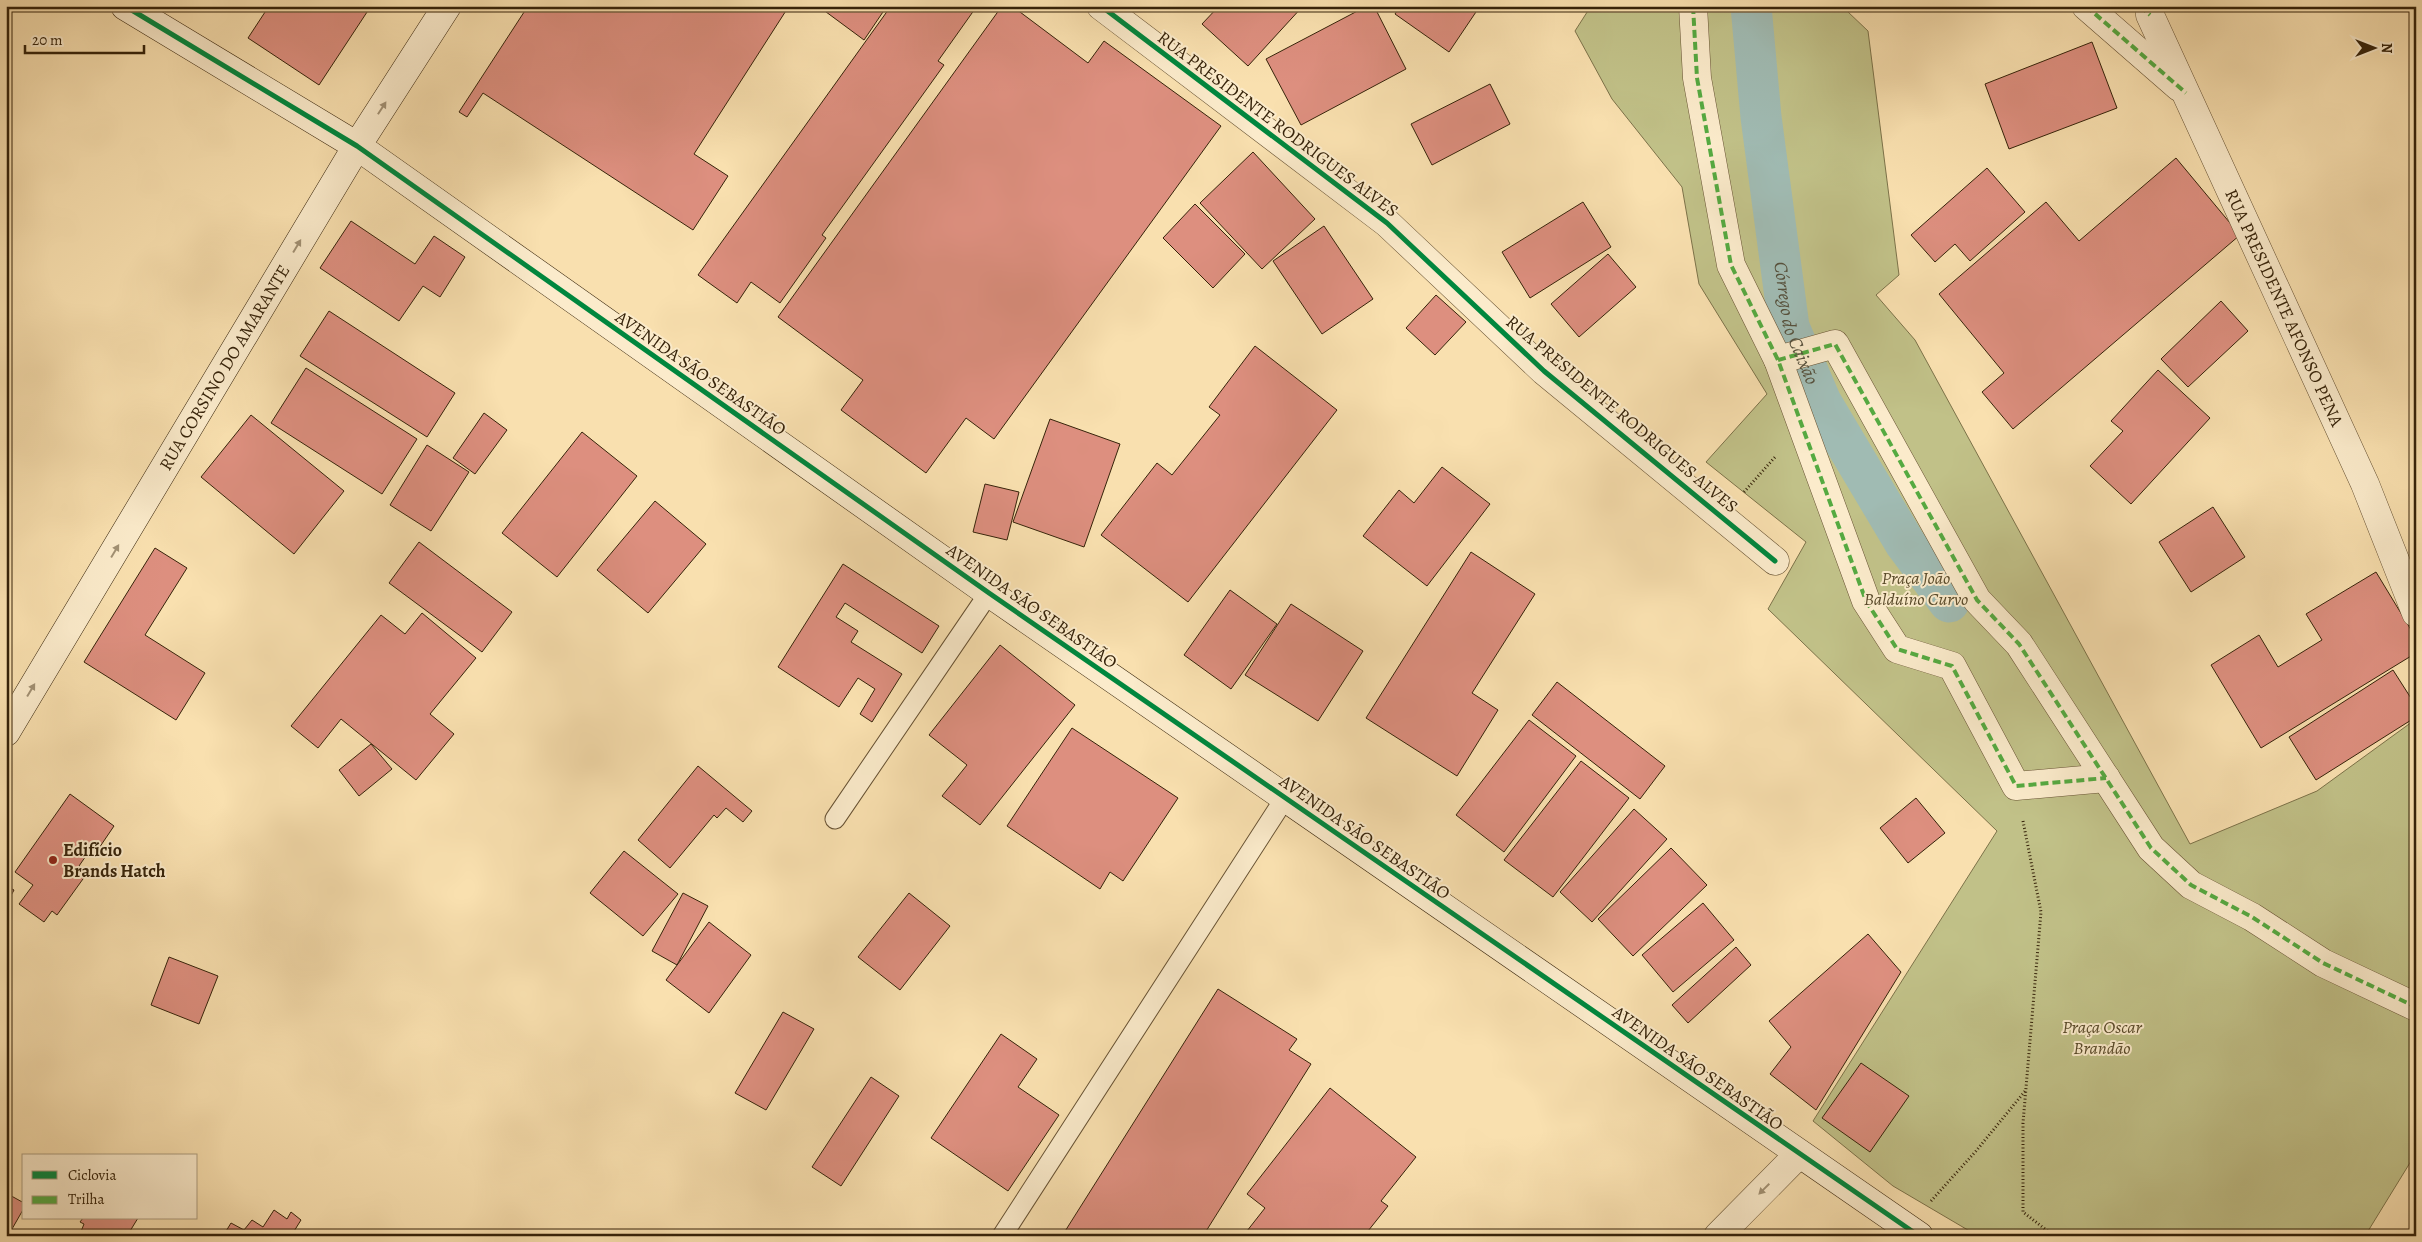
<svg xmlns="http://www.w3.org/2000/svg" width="2422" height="1242" viewBox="0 0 2422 1242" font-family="Alegreya,serif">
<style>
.green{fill:#c1c188;stroke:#7c7249}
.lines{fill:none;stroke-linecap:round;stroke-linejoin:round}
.canal{stroke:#a0bbb3;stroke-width:41}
.building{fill:#dd8f7f;stroke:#36230a}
.lane-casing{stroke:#675233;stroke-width:21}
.street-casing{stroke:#675233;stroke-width:29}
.secondary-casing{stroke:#36230a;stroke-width:29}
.path{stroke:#36230a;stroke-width:3;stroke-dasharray:1 2.5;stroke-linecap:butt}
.lane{stroke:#fbebcb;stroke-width:19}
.street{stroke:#fbebcb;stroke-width:28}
.secondary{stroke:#fbebcb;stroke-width:28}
.quiet{stroke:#55aa41;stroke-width:4;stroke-dasharray:8 4;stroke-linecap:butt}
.cycleway-casing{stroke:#fbebcb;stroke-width:8}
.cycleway{stroke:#00873e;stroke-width:5}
.oneway{fill:#a29174}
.poi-dot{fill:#8f2418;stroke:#fbebcb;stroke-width:2}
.labels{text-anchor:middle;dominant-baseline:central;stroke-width:4;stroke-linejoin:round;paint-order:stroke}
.street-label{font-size:18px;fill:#36230a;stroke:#fbebcb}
.park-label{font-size:18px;font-style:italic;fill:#594a2a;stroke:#fbebcb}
.poi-label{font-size:18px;font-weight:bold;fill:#36230a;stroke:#fbebcb;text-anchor:start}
.water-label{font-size:19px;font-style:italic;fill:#56513d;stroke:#fbebcb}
</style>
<rect width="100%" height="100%" fill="#f9e0af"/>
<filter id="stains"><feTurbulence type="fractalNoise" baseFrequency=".004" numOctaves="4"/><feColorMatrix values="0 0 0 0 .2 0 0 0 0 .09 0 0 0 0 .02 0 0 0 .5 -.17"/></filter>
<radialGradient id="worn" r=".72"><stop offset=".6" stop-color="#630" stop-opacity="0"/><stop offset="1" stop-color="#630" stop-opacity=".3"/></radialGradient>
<polygon class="green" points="1591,6 1850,6 1847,11 1868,31 1899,275 1876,295 1915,340 2190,844 2317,791 2416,719 2416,1153 2365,1236 1978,1236 1893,1186 1813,1121 1997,831 1768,609 1806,542 1706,462 1767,394 1699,284 1682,187 1612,99 1575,31"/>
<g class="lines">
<path class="canal" id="s1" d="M1751 6 1761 117 1789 327 1821 402 1905 543 1949 602"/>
</g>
<g class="building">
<polygon points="269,6 371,6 319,85 248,38"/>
<polygon points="528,6 789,6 694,154 728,176 693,230 483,93 467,117 459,112"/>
<polygon points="818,6 887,6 864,40"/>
<polygon points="891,6 977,6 938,61 944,65 822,235 826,238 780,303 751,282 737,303 698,275"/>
<polygon points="1002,6 1012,6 1088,63 1104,41 1221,126 994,439 966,418 926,473 841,410 863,380 778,317"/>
<polygon points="1219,6 1303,6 1248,66 1202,24"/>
<polygon points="1367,6 1374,6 1406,69 1301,125 1266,59"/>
<polygon points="1400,6 1480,6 1449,52 1395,14"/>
<polygon points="2175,6 2204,6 2203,11 2175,9"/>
<polygon points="2092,42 2117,108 2009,149 1985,84"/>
<polygon points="1490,84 1510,124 1432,165 1411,124"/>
<polygon points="1253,152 1315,219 1262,269 1200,203"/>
<polygon points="2176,158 2240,235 2013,429 1982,392 2004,373 1939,294 2046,202 2079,241"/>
<polygon points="1987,168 2025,212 1970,261 1955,244 1935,262 1911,235"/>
<polygon points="1583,202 1611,247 1530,298 1502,252"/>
<polygon points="1195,204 1245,254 1213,288 1163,238"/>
<polygon points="351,221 415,264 434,236 465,257 440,297 423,286 399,321 320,268"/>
<polygon points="1324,226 1373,299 1322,334 1273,261"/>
<polygon points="1608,254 1636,287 1579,337 1551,304"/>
<polygon points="1436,295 1466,322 1435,355 1406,328"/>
<polygon points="2221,301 2248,331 2188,387 2161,359"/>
<polygon points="329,311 455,393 427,437 300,356"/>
<polygon points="1255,346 1337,410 1188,602 1101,535 1157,463 1172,475 1220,415 1209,407"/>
<polygon points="306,368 417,439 382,494 271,423"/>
<polygon points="2158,370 2210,418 2131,504 2090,466 2123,431 2111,421"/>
<polygon points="484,413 507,430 475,474 453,458"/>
<polygon points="251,415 344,491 294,554 201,477"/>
<polygon points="1050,419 1120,444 1084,547 1013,522"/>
<polygon points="582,432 637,476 557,577 502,533"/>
<polygon points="427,445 469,472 431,531 390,505"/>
<polygon points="1442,467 1490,504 1427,586 1363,536 1399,490 1414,503"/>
<polygon points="985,484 1019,492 1007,540 973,532"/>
<polygon points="655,501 706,544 648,613 597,570"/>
<polygon points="2213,507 2245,557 2191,592 2159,542"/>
<polygon points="419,542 512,612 482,652 389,583"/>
<polygon points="155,548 187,568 145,635 205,673 176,720 84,662"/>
<polygon points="1471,552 1535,594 1472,693 1498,710 1457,776 1366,718"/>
<polygon points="843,564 939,626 922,653 845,603 836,617 858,631 851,642 902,674 872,722 860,714 875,689 858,678 839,707 778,667"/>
<polygon points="2376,572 2416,638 2416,653 2261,748 2211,665 2259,635 2278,667 2322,640 2306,614"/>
<polygon points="1230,590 1277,624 1231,689 1184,655"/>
<polygon points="1291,604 1363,651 1318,721 1245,675"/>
<polygon points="422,613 476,658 430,714 454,734 416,780 341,719 318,748 291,726 381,615 405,634"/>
<polygon points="1000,645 1075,705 980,825 942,796 967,765 929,735"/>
<polygon points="2393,670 2416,706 2416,717 2316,780 2289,737"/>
<polygon points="1557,682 1665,766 1640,799 1532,715"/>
<polygon points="1529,720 1576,756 1504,852 1456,815"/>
<polygon points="1072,728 1178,798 1123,881 1110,872 1100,889 1007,826"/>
<polygon points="371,744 392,769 359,796 339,770"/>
<polygon points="1581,761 1629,798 1553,897 1504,860"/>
<polygon points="698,766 752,811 743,822 726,808 717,818 714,815 670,868 638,840"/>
<polygon points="70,794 114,826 95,854 90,850 79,866 88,872 57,915 52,911 44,922 19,904 33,885 15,872"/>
<polygon points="1916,798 1945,833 1908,863 1880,828"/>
<polygon points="1634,809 1667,839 1592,922 1560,892"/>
<polygon points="1671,848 1707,885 1633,956 1598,919"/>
<polygon points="624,851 678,894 643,936 590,893"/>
<polygon points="6,886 14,890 6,905"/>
<polygon points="683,893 708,906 677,965 652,951"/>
<polygon points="909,893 950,926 900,990 858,957"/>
<polygon points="1703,903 1734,940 1673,992 1642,955"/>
<polygon points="709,922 751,955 709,1013 666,980"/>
<polygon points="1868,934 1901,972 1816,1110 1770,1074 1791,1047 1769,1021"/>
<polygon points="1736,947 1751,965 1688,1023 1672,1005"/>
<polygon points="169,957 218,976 199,1024 151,1005"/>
<polygon points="1218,989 1297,1039 1289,1050 1311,1064 1203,1236 1062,1236"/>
<polygon points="783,1012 814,1029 766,1110 735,1093"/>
<polygon points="1001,1034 1037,1059 1018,1087 1059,1115 1008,1191 931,1138"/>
<polygon points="1861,1063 1909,1096 1870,1152 1822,1118"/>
<polygon points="871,1077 899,1096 841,1186 812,1167"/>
<polygon points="1330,1088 1416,1157 1381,1201 1388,1206 1364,1236 1243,1236 1265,1208 1247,1194"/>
<polygon points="6,1193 24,1203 24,1208 8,1236 6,1236"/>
<polygon points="274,1210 287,1219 291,1212 301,1220 291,1236 223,1236 231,1223 244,1230 252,1220 263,1227"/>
<polygon points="83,1218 138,1218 127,1236 72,1236 74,1231 80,1234 84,1224 80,1222"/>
</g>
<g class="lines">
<g class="lane-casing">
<g id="lane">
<polyline points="835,819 989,593"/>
<polyline points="1002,1236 1285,798"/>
</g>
</g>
<g class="street-casing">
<g id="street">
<polyline points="1101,6 1387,223 1544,371 1775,561"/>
<polyline points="1693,6 1697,78 1731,265 1778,360 1866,601 1897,649 1952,666 2016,786 2106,778"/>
<polyline points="2086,6 2179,87"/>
<path id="s2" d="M2149 6 2150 15 2365 484 2416 613"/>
<polyline points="1778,360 1835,344 1977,600 2019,644 2151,848 2191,885 2252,917 2323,963 2416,1007"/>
<polyline points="1718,1236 1799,1154"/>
</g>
</g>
<g class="secondary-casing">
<g id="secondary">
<polyline points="125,6 357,146 989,593 1919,1236"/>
<path id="s3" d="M6 732 357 146 447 6"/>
</g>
</g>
<g class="path">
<polyline points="1744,492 1776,456"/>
<polyline points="2023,821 2041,912 2023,1123 2023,1212 2054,1236"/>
<polyline points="1931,1201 1976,1151 2026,1090"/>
</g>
<use href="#lane" class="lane"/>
<use href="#street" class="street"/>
<use href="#secondary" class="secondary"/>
<g class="quiet">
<polyline points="1693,6 1697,78 1731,265 1778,360 1866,601 1897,649 1952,666 2016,786 2106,778"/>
<polyline points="2086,6 2186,93"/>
<polyline points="2140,6 2150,15"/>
<polyline points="1778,360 1835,344 1977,600 2019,644 2151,848 2191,885 2252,917 2323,963 2416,1007"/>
</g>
<g class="cycleway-casing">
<g id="cycleway">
<polyline points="125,6 357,146 989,593 1919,1236"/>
<polyline points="1101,6 1387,223 1544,371 1775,561"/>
</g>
</g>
<use href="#cycleway" class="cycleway"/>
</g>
<defs><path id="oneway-solid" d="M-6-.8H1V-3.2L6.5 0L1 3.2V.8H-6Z" transform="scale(1.25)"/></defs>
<g class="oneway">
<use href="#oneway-solid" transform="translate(382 108) rotate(-57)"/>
<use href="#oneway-solid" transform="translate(297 246) rotate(-59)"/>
<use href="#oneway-solid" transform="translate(115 551) rotate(-59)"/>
<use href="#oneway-solid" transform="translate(31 690) rotate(-59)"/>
<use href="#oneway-solid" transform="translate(1764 1189) rotate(135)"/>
</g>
<circle class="poi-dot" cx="53" cy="860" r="5"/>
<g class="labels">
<g class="street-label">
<text transform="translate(1278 124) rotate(37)">RUA PRESIDENTE RODRIGUES ALVES</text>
<text stroke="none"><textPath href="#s2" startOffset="331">RUA PRESIDENTE AFONSO PENA</textPath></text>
<text stroke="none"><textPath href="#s3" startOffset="425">RUA CORSINO DO AMARANTE</textPath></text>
<text transform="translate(701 373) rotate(35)">AVENIDA SÃO SEBASTIÃO</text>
<text transform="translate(1622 414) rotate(40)">RUA PRESIDENTE RODRIGUES ALVES</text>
<text transform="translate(1032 606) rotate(35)">AVENIDA SÃO SEBASTIÃO</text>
<text transform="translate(1365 837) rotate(35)">AVENIDA SÃO SEBASTIÃO</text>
<text transform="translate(1698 1068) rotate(35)">AVENIDA SÃO SEBASTIÃO</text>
</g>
<g class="park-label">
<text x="1916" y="578">Praça João<tspan x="1916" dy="21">Balduíno Curvo</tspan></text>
<text x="2102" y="1027">Praça Oscar<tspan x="2102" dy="21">Brandão</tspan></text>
</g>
<g class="poi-label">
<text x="63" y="850">Edifício<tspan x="63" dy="21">Brands Hatch</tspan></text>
</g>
<g class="water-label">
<text stroke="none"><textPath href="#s1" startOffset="321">Córrego do Caixão</textPath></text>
</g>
</g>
<rect width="2422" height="1242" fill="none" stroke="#f9e0af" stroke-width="25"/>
<rect x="8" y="8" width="2407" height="1227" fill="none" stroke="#36230a" stroke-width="2.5"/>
<rect x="12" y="12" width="2397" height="1217" fill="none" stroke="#36230a"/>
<rect x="22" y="1154" width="175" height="65" fill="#fbebcb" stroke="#ac9b7e"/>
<rect x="32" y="1171" width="25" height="8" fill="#00873e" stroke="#ac9b7e"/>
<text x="68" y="1180" font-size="15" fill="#36230a">Ciclovia</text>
<rect x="32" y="1196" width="25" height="8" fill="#55aa41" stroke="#ac9b7e"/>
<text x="68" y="1204" font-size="15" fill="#36230a">Trilha</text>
<g transform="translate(2374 48) rotate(90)" stroke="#fbebcb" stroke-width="4" paint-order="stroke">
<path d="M0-4L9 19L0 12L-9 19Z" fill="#36230a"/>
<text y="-8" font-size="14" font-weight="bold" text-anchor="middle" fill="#36230a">N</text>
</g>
<path d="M25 45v8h119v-8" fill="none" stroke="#36230a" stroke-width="2.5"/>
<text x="32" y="45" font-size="15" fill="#36230a" stroke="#fbebcb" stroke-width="4" paint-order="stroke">20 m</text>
<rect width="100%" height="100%" filter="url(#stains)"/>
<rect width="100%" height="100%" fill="url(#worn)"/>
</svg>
